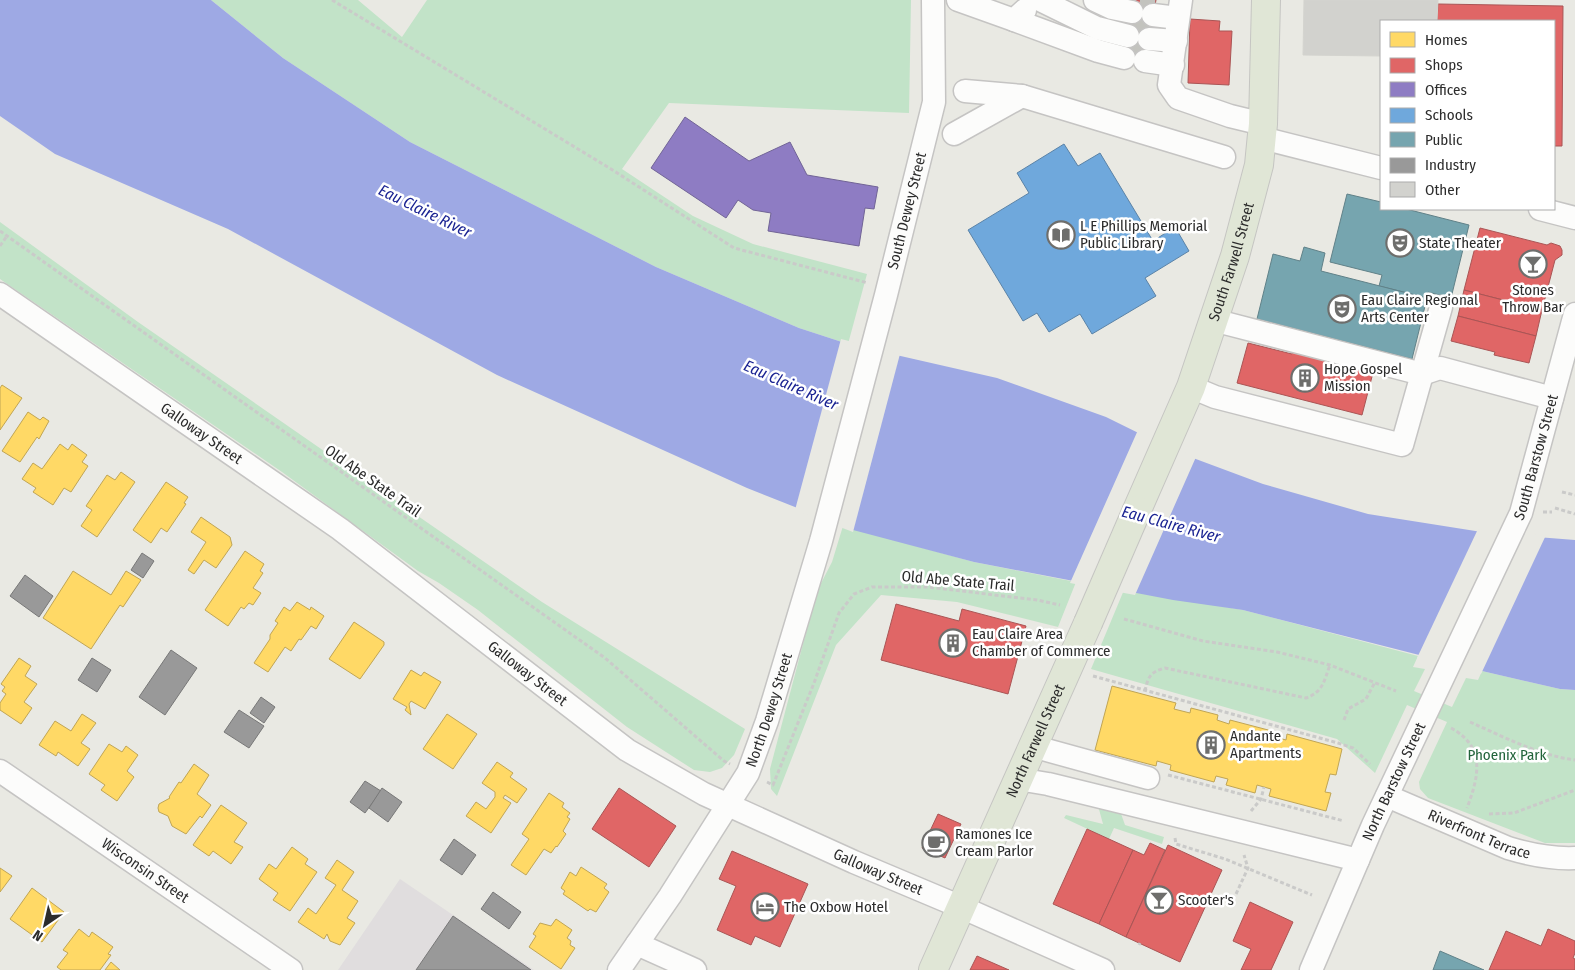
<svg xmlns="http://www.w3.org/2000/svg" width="1575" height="970" viewBox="0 0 1575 970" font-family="'Fira Sans Condensed',sans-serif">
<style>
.industrial{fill:#e0ddde}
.green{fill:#c2e3c8}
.water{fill:#9ea9e4}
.pier{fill:#e9e9e3}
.homes{fill:#ffd966;stroke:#c0a555}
.shops{fill:#e06666;stroke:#a55}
.offices{fill:#8e7cc3;stroke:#716496}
.schools{fill:#6fa8dc;stroke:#5b83a7}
.public{fill:#76a5af;stroke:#608188}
.industry{fill:#999;stroke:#787878}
.building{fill:#d2d2ce;stroke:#d4d4cf}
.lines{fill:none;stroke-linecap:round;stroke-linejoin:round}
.minor-tunnel{stroke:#c3c3be;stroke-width:22;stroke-dasharray:22 11;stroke-linecap:butt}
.minor-casing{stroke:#c5c4c3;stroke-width:25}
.major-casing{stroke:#c5c5c2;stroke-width:30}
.path{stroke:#cacac9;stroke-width:3;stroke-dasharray:4 2.5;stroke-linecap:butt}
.minor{stroke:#fcfcfb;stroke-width:22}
.major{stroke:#e0e6d6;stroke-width:28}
.major-bridge-casing{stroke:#c5c5c2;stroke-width:30;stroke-linecap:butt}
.major-bridge{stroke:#e0e6d6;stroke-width:28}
.labels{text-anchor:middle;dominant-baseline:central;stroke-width:5;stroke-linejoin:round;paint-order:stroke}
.street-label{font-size:15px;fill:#2c2c2c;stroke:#fff}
.poi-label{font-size:15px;fill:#2c2c2c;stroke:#fff;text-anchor:start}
.park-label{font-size:15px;fill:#22643b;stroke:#fff}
.water-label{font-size:16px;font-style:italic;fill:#1a2392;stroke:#fff}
</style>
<rect width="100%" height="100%" fill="#e9e9e3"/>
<polygon class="industrial" points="400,879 534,970 338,970"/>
<g class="green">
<polygon points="211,0 358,0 402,37 427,0 911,0 909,113 669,103 622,169 693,216 753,244 867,274 848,344 799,328 656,267 410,142 283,58"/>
<polygon points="0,222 138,322 542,602 745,729 734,755 722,768 710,772 694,770 627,727 478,610 439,583 418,571 282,472 0,279"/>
<polygon points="843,526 974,562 1076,582 1058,627 957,602 881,595 836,645 777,796 771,789 770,769 817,591 832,562"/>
<polygon points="1124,590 1243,610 1418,656 1413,667 1425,669 1414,691 1452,707 1466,678 1478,680 1482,671 1560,689 1575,690 1575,843 1545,843 1428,798 1420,789 1419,782 1447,722 1407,705 1375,773 1337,739 1091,669"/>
<polygon points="1097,802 1119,808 1125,825 1164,837 1162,844 1114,828 1109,839 1064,818 1066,815 1103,824"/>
</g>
<polygon class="water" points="0,0 211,0 283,58 410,142 656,267 799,328 848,344 997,378 1106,417 1177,452 1263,484 1368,514 1488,533 1575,540 1575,690 1560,689 1482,671 1243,610 1173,600 974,562 853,530 747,488 497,375 228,229 55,154 0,116"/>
<g class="pier">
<polygon points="841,339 900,354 853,532 795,510"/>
<polygon points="1138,430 1178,450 1196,457 1135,595 1070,583"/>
<polygon points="1478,529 1546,535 1481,674 1417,658"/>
</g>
<g class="homes">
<polygon points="2,385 22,398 0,430 0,388"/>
<polygon points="28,412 40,420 43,417 49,421 39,439 37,437 20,462 2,451"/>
<polygon points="60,444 68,450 72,444 87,455 82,462 88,466 71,492 64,488 53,505 33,492 36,488 22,479 33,463 42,469"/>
<polygon points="121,472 135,482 97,537 81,526 92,510 86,506 107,475 115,480"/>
<polygon points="166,482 188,497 184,503 186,504 167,532 161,528 151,543 133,530"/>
<polygon points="201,517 230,537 232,545 216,568 204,560 194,574 188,570 206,542 191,532"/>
<polygon points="245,551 264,564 260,571 263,573 253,588 261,593 253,605 249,603 244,609 241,607 228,626 205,610"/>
<polygon points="73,571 111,595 126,571 141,580 123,607 120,605 91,649 43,618"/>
<polygon points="297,602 310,610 311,607 324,616 316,629 311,626 301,640 299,639 291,651 285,647 268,672 254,663 270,639 270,635 278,623 275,621 284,607 290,611"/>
<polygon points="354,622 384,642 384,645 360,679 329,659"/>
<polygon points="19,658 31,666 25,676 37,684 24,702 32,708 21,724 0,710 0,703 6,694 2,691 5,687 1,684"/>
<polygon points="411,670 421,676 424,672 441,682 425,709 411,701 409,704 411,715 405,710 407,707 393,699"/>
<polygon points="1112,686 1176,703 1174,709 1190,713 1191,708 1218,715 1217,720 1229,724 1230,720 1272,731 1271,736 1286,740 1287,734 1342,749 1336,775 1330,774 1325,792 1331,793 1326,811 1269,796 1271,789 1257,785 1255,793 1226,785 1228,779 1216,776 1214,782 1170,770 1171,765 1157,761 1156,766 1095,750"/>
<polygon points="82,714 96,723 81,743 90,749 78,766 58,752 56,756 39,745 55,721 71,731"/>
<polygon points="447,714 477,734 453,769 423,749"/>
<polygon points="109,744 122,752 126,746 138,755 127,771 134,777 117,801 101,790 105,785 89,774"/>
<polygon points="497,762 513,773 510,777 527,789 517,803 505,795 503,798 511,803 491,833 466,816 476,802 486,809 495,797 495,792 482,783"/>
<polygon points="194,764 209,775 197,794 211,805 202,818 200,816 186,834 172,826 168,816 159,812 158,808 159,804 170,798 169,797 179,782 181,783"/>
<polygon points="549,793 564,803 562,807 570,813 567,817 570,819 563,831 566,834 557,847 556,846 551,853 544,849 526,875 511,865 529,839 522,834"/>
<polygon points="221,805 247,823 234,842 243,847 231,864 213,851 209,856 193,845"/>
<polygon points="292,847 308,859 305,864 317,872 290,911 273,900 278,893 259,879 269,864 276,869"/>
<polygon points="337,860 354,872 342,890 358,901 347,918 355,923 340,945 330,941 327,934 324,939 298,922 308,908 316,914 336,885 325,878"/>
<polygon points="581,867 607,884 604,888 609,892 596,912 590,909 588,911 563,894 565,891 561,888 570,872 576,876"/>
<polygon points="0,868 12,876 0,892"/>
<polygon points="32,888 64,912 42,942 10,919"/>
<polygon points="556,919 572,930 567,938 571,941 570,945 575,948 561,969 529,947 536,936 533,934 540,923 551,926"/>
<polygon points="79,929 89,937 92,932 113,947 108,954 111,955 100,970 61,970 57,967 68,953 63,950"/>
<polygon points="111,962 120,970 105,970"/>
</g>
<g class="shops">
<polygon points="1134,0 1156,0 1144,65 1123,62"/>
<polygon points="1438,4 1563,6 1562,146 1554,146 1554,21 1437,21"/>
<polygon points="1190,19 1220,21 1219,31 1232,31 1229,85 1188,83"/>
<polygon points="1480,228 1547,245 1551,243 1560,246 1562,250 1562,255 1555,260 1542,310 1464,290"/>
<polygon points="1464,290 1542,310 1536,336 1458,316"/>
<polygon points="1458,316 1536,336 1529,363 1494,355 1495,352 1451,341"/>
<polygon points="1248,343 1292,354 1293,349 1374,369 1362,415 1237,383"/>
<polygon points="896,604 959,621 962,609 1026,626 1008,694 881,660"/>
<polygon points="619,788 676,826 649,867 592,829"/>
<polygon points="938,814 961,824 945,858 922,848"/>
<polygon points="1087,829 1133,850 1099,924 1053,904"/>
<polygon points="1150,843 1165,850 1126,937 1099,924 1133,850 1144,855"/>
<polygon points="1168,845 1222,870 1180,962 1126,937"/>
<polygon points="732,851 808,884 780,947 755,936 751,945 717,930 736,886 719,879"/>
<polygon points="1250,902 1293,922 1271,970 1241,970 1251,949 1233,941"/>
<polygon points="1548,929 1575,941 1575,953 1573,958 1575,959 1575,970 1489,970 1506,931 1541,946"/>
<polygon points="977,956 1009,970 970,970"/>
</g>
<polygon class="offices" points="685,117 749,161 790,142 807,175 878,187 874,209 865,208 859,246 768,231 771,213 753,210 738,200 726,218 651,168"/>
<polygon class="schools" points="1064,144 1078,166 1100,153 1153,241 1175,227 1189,251 1145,278 1156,296 1092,334 1080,314 1049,332 1037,313 1023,321 968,230 1029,193 1017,173"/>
<g class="public">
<polygon points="1347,194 1381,202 1381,209 1406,209 1469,225 1451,298 1428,292 1427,298 1379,286 1382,275 1330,262"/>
<polygon points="1304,247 1325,253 1321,271 1427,298 1412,359 1257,319 1273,254 1300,261"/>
<polygon points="1440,951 1484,970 1433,970"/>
</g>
<g class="industry">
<polygon points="142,553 154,561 143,578 131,570"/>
<polygon points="25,575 53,596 39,617 10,596"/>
<polygon points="171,650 197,668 165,715 139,697"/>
<polygon points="92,658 111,670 97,692 78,680"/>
<polygon points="261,697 275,707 264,723 250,713"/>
<polygon points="239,710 264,726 249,748 224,732"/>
<polygon points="365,781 381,791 365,813 350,802"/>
<polygon points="382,788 402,802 388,822 369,808"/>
<polygon points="454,839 476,855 462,875 440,860"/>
<polygon points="493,892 521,912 509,929 481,909"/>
<polygon points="453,916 531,970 416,970"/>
</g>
<polygon class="building" points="1304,0 1438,0 1437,21 1381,21 1381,56 1303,55"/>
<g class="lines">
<g class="minor-tunnel">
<polyline points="1140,0 1155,2"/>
<polyline points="1130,23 1151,26"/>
<polyline points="1126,47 1147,51"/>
</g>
<g class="minor-casing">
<g id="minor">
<polyline points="958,0 1014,20 1025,10"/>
<polyline points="1040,0 1097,28 1128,36"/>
<polyline points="1095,0 1112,8 1132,12"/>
<polyline points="1181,0 1169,85 1178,98 1230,116 1263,124"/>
<polyline points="1153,15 1178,18"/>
<polyline points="1014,20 1098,51 1124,58"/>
<polyline points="1149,39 1176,41"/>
<polyline points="1145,61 1173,65"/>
<polyline points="965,91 1022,96 1224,157"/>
<polyline points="954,134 1022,96"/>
<polyline points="1262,138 1381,168"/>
<polyline points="1540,209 1575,218"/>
<path id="s1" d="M0 294 340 529 627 750 704 794 854 862 961 907 1103 970"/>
<polyline points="1213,320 1422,374 1440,368 1552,398"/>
<polyline points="1191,387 1215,397 1402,445 1441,307"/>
<polyline points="1032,746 1148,778"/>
<path id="s2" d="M0 771 291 970"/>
<polyline points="1018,779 1048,784 1358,860"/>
<path id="s3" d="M1387 796 1508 848C1531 855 1551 859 1575 858"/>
<polyline points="637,944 695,970"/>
<path id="s4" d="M619 970 670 896 748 773 767 721 821 541 886 295 934 102 933 0"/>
<path id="s5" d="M1311 970 1373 825 1521 513 1575 314"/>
</g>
</g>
<g class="major-casing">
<g id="major">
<path id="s6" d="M1137 510 1191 387 1235 256 1259 165 1263 124 1266 0"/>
<path id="s7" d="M933 970 1088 623"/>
</g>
</g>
<g class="path">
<polyline points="332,0 611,169 734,248 868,283"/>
<polyline points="0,231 605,658 724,761 730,764"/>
<polyline points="0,246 7,236"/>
<polyline points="1562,492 1575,495"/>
<polyline points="1555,508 1575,514"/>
<polyline points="1543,512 1552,512"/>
<polyline points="1124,619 1203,641 1277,652 1330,665 1396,691"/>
<polyline points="1093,676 1338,743 1353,748 1370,764"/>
<path d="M1145 691C1148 677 1150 672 1165 668L1306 698C1323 692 1324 681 1330 665"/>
<polyline points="1344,720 1348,709 1366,699 1375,682"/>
<path d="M1470 722C1504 737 1538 755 1575 760"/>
<path d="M1451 728C1486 747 1479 776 1467 808"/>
<polyline points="1168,775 1344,821"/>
<polyline points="767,782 773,785 814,683 839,613 854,594 872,587 928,587 1037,600 1060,605"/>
<polyline points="1251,811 1261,799 1264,787"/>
<polyline points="1489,814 1514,813 1575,790"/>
<polyline points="1175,838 1176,844 1225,859 1312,895"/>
<polyline points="1236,894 1248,868 1244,855"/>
<polyline points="1139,945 1140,943"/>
</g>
<use href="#minor" class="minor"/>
<use href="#major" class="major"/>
<g class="major-bridge-casing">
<polyline id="major-bridge" points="1088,623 1137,510"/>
</g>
<use href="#major-bridge" class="major-bridge"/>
</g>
<defs>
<g id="library-ring" transform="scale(1.4375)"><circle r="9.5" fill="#fff" stroke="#6e6e6c" stroke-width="1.5"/><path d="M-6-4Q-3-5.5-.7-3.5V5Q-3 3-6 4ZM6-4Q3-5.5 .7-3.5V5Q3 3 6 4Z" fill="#6e6e6c"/></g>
<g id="theatre-ring" transform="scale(1.4375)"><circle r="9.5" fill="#fff" stroke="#6e6e6c" stroke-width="1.5"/><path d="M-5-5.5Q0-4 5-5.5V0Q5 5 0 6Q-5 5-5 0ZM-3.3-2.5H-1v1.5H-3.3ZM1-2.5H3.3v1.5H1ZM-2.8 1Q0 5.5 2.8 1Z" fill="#6e6e6c"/></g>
<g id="bar-ring" transform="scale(1.4375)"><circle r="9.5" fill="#fff" stroke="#6e6e6c" stroke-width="1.5"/><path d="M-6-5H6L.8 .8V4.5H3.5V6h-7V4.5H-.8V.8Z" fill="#6e6e6c"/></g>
<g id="building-ring" transform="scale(1.4375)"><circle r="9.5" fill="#fff" stroke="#6e6e6c" stroke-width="1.5"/><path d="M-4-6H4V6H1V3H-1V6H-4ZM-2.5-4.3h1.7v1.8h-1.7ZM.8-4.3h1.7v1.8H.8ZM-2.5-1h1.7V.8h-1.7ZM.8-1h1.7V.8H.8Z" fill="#6e6e6c"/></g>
<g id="cafe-ring" transform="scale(1.4375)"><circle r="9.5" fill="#fff" stroke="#6e6e6c" stroke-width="1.5"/><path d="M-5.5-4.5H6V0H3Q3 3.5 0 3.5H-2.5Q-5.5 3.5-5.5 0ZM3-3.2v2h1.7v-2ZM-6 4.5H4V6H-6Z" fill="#6e6e6c"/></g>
<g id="hotel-ring" transform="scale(1.4375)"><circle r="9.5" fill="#fff" stroke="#6e6e6c" stroke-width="1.5"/><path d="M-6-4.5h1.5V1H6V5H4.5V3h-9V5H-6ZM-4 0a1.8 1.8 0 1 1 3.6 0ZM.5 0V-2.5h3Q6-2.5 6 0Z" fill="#6e6e6c"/></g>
</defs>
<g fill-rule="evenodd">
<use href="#library-ring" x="1061" y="235"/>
<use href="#theatre-ring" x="1400" y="243"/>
<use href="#bar-ring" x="1533" y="264"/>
<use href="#theatre-ring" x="1342" y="309"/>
<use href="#building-ring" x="1305" y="378"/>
<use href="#building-ring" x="953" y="643"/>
<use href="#building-ring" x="1211" y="745"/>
<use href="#cafe-ring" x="936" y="843"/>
<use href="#bar-ring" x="1159" y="900"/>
<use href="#hotel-ring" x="765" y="907"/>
</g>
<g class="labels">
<g class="street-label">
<text stroke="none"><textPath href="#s4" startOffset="820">South Dewey Street</textPath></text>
<text stroke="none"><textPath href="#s6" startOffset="266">South Farwell Street</textPath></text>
<text stroke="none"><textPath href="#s1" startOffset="245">Galloway Street</textPath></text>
<text stroke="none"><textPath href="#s5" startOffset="561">South Barstow Street</textPath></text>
<text transform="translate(373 481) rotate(35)">Old Abe State Trail</text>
<text transform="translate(958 581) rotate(5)">Old Abe State Trail</text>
<text stroke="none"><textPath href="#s1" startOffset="650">Galloway Street</textPath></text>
<text stroke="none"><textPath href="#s4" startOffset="302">North Dewey Street</textPath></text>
<text stroke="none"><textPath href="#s7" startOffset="251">North Farwell Street</textPath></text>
<text stroke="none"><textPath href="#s5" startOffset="206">North Barstow Street</textPath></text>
<text stroke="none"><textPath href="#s3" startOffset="100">Riverfront Terrace</textPath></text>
<text stroke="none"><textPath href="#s2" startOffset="176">Wisconsin Street</textPath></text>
<text stroke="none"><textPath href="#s1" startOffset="1055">Galloway Street</textPath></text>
</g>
<g class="poi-label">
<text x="1080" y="226">L E Phillips Memorial<tspan x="1080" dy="17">Public Library</tspan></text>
<text x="1419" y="243">State Theater</text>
<text x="1533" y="290" text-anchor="middle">Stones<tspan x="1533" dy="17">Throw Bar</tspan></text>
<text x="1361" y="300">Eau Claire Regional<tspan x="1361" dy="17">Arts Center</tspan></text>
<text x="1324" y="369">Hope Gospel<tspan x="1324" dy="17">Mission</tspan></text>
<text x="972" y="634">Eau Claire Area<tspan x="972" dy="17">Chamber of Commerce</tspan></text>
<text x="1230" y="736">Andante<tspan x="1230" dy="17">Apartments</tspan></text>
<text x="955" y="834">Ramones Ice<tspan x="955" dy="17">Cream Parlor</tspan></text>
<text x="1178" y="900">Scooter's</text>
<text x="784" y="907">The Oxbow Hotel</text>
</g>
<g class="park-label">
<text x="1507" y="755">Phoenix Park</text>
</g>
<g class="water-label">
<text transform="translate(425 211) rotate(26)">Eau Claire River</text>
<text transform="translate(791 385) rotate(24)">Eau Claire River</text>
<text transform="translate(1171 524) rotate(15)">Eau Claire River</text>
</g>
</g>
<rect x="1380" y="20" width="175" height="190" fill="#ffffff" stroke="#ababab"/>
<rect x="1390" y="32" width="25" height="15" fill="#ffd966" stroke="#ababab"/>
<text x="1425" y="45" font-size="15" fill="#2c2c2c">Homes</text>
<rect x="1390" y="58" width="25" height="15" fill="#e06666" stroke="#ababab"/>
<text x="1425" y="70" font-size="15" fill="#2c2c2c">Shops</text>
<rect x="1390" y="82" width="25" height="15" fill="#8e7cc3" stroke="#ababab"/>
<text x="1425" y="95" font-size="15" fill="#2c2c2c">Offices</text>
<rect x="1390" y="108" width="25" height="15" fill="#6fa8dc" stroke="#ababab"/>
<text x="1425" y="120" font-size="15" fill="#2c2c2c">Schools</text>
<rect x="1390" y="132" width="25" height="15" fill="#76a5af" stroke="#ababab"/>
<text x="1425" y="145" font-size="15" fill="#2c2c2c">Public</text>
<rect x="1390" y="158" width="25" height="15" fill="#999999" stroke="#ababab"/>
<text x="1425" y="170" font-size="15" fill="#2c2c2c">Industry</text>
<rect x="1390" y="182" width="25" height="15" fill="#d2d2ce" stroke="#ababab"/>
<text x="1425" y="195" font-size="15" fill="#2c2c2c">Other</text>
<g transform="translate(45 925) rotate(214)" stroke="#ffffff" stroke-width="4" paint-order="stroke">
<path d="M0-4L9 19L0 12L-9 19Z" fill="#2c2c2c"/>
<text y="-8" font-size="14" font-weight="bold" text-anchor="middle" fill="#2c2c2c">N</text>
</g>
</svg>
